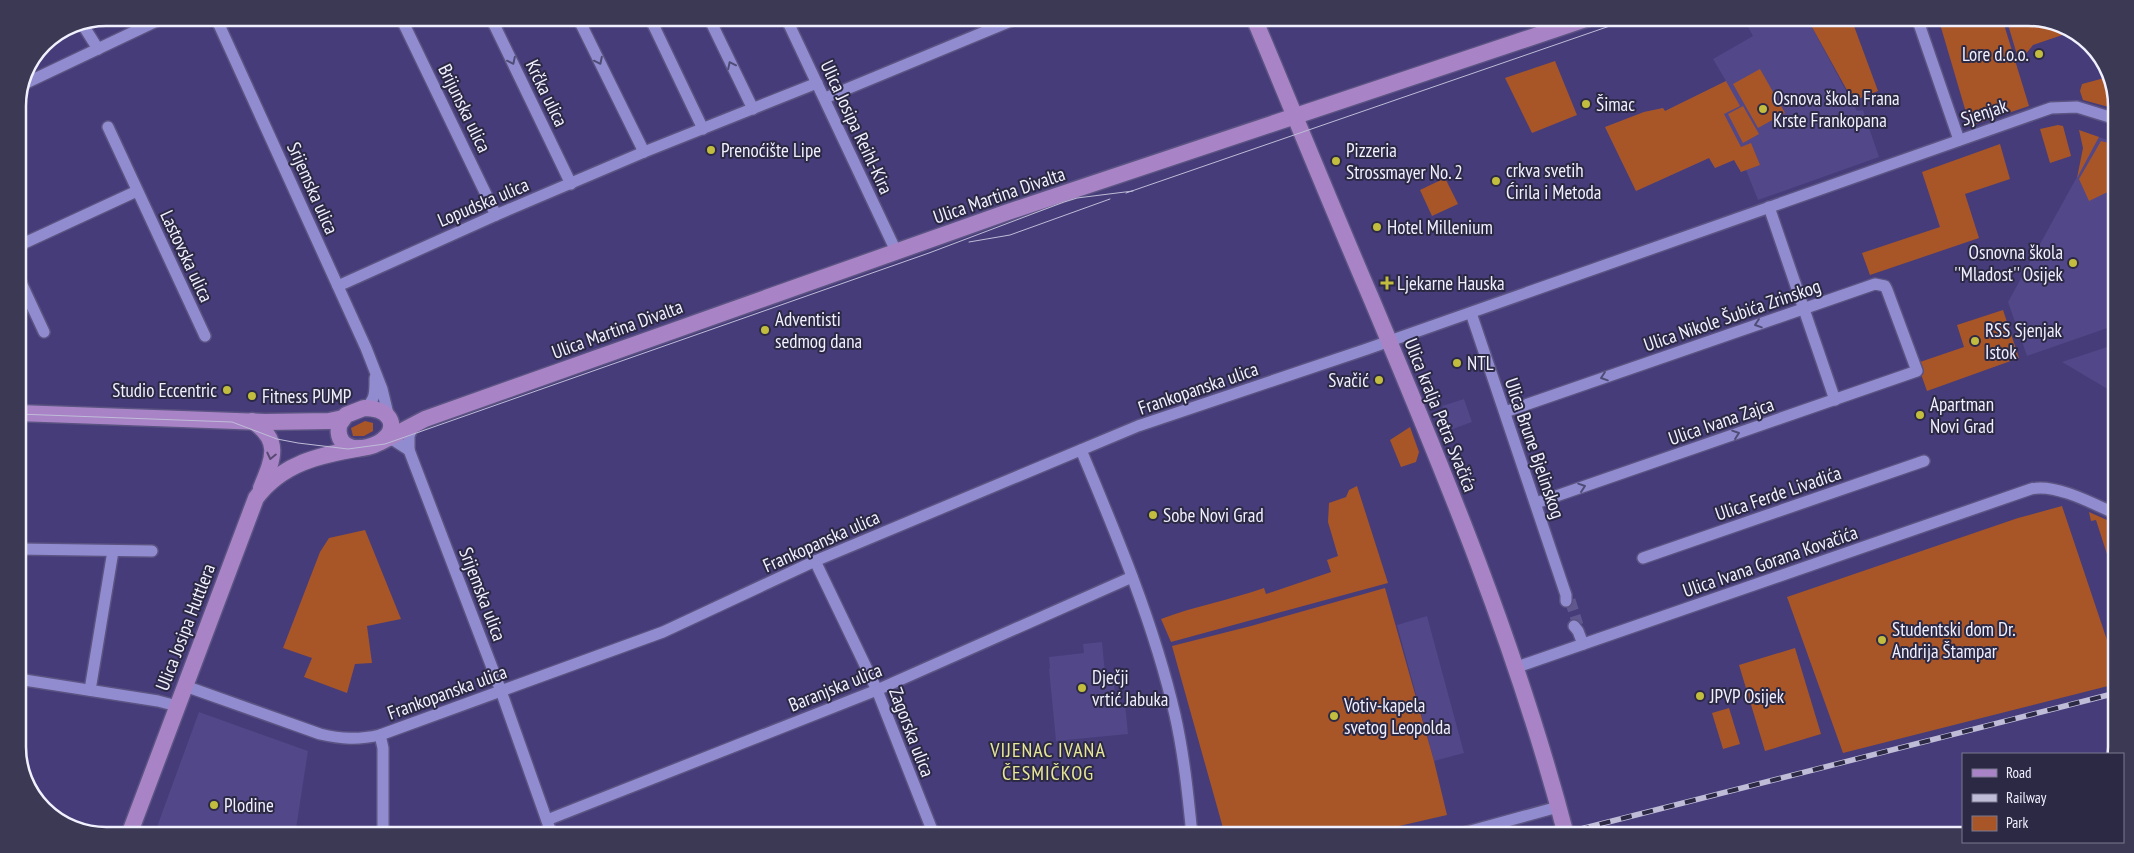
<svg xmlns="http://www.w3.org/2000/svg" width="2134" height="853" viewBox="0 0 2134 853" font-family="'PT Sans Narrow',sans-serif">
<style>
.built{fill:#514789}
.green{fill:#a85628}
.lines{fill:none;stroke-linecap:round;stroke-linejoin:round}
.street-tunnel{stroke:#5f578d;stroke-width:11;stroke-dasharray:11 5.5;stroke-linecap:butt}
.street-casing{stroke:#5b5382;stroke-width:14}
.secondary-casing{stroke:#5b5382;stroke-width:19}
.street{stroke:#918cd0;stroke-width:11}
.secondary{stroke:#a884c6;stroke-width:16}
.tram{stroke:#bfbcd8;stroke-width:1}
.rail-casing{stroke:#bfbcd8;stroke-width:5.5}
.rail{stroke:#2c2945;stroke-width:4;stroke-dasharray:11;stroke-linecap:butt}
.oneway{stroke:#4f4c76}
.oneway2{stroke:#574972}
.poi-dot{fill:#c2bd3f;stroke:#2c2945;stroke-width:2}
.labels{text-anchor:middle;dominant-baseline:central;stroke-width:4;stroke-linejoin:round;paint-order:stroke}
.poi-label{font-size:19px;fill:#f0f0ff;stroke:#2c2945;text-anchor:start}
.street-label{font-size:19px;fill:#f0f0ff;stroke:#2c2945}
.neighbourhood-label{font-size:20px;letter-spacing:1px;fill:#e8e697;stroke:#2c2945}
.rim{fill:none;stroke:#f0f0ff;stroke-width:2.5}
</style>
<rect width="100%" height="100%" fill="#453c79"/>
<g class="built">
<polygon points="1743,18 1807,18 1857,111 1863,110 1879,157 1758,200 1746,170 1741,172 1734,160 1715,168 1709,158 1636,191 1605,127 1644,112 1663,108 1665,111 1726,81 1713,59 1753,36"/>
<polygon points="2099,137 2116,143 2116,325 2027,356 2008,302"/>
<polygon points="2116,344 2116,394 2062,362"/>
<polygon points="1464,399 1472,422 1450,430 1442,406"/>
<polygon points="1427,616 1464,753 1434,761 1397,625"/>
<polygon points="1102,642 1105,673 1113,672 1116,704 1125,703 1128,734 1056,741 1049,669 1050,669 1049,657 1084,653 1083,644"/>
<polygon points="199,712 308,751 295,835 154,835"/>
</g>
<g class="green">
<polygon points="1807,18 1851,18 1878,91 1853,101"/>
<polygon points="1960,18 2002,18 2029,106 1970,126 1940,24"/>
<path d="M2006 18C2028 17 2053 18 2071 32L2033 45 2025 55 2018 58Z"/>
<polygon points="1555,61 1577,115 1532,133 1505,78"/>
<polygon points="1760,69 1785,113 1758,128 1733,84"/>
<polygon points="2108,77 2110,83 2108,85 2116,109 2083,100 2080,91 2082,84"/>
<polygon points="1726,81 1740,106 1724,114 1741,147 1751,143 1760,165 1741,172 1734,160 1715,168 1709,158 1636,191 1605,127 1644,112 1663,108 1665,111"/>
<polygon points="1743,106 1759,134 1743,143 1728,114"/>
<polygon points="2058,125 2063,126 2071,156 2050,163 2040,129"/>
<polygon points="2079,130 2099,137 2077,178 2083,148"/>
<polygon points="2101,141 2116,145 2116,174 2113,175 2116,188 2089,201 2079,179"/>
<polygon points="2000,144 2010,179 1965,194 1979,238 1870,275 1862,253 1940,227 1922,172"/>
<polygon points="1445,178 1458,204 1432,216 1420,190"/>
<polygon points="2003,310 2019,358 1927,391 1917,363 1964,347 1957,325"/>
<polygon points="365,421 373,423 373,431 364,436 353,436 351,428"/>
<polygon points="1410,427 1419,452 1416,462 1401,467 1390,440"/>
<path d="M1357 486 1388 583 1171 642 1161 619C1195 606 1230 600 1264 588L1266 594 1331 572 1327 560 1338 556 1328 522 1329 503 1346 497 1349 490Z"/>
<polygon points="2062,506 2111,652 2116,650 2116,684 1843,753 1787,597 2018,518"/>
<polygon points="2089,512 2116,524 2116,582 2096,520 2091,521"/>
<polygon points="365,530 401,619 367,626 372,663 355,664 347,693 304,677 312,658 283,648 320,552 329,538"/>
<polygon points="1385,588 1434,761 1447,815 1360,835 1225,835 1172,646 1251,626"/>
<polygon points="1795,648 1821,734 1765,751 1739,665"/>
<polygon points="1729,708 1740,744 1723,749 1712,713"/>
</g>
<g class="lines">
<polyline class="street-tunnel" points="1570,600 1578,625"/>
<g class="street-casing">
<g id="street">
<polyline points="216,18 366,348 382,389 389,418"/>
<polyline points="401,18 496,215"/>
<polyline points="491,18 571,184"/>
<polyline points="578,18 644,152"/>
<polyline points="650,18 703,129"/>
<polyline points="709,18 753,109"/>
<polyline points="786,18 896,251"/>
<polyline points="1917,18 1959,140"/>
<polyline points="81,22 98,49"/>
<polyline points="26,83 163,18"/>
<polyline points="825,98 1018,18"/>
<polyline points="108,127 205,336"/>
<polyline points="1769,207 1835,400"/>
<polyline points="18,246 137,191"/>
<polyline points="18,276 44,332"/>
<polyline points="338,286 496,215 644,152 817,83"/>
<polyline points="1471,313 1566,595 1566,601"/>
<path d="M364 408C376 402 375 390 375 378"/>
<polyline points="1505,412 1875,284 1885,286 1887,290 1917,371 1536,503"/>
<polyline points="386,439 395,441 409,450 409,436 414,424"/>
<polyline points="409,450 501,691 552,835"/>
<path d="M1081 450C1117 536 1154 624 1175 715 1184 755 1188 795 1192 835"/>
<polyline points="18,549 152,551"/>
<polyline points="1643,558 1924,461"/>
<polyline points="815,561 877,690 934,835"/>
<polyline points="1574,626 1578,631 1583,644"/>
<path d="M1517 667 2031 489C2055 483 2094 504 2116 514"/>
<polyline points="18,679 158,701 177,706"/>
<path d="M185 686 320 734C341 739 358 740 380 735L663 632 815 561 1138 426 1367 349 2051 108 2077 107 2116 119"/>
<polyline points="90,690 113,551"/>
<polyline points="380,735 383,748 383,835"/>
<polyline points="547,820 877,690 1132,577"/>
<polyline points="1456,835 1558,807"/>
</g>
</g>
<g class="secondary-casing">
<g id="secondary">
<path d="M1254 18C1293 111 1331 205 1371 298 1445 474 1518 650 1566 835"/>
<path d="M364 408C372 408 384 410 389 418 405 444 333 467 339 425L346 415Z"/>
<polyline points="18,413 265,422 329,421 343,418"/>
<path d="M252 421C282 440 273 459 261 488"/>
<polyline points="381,442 425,419 1008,212 1589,18"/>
<path d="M129 835 256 498C282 463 320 455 361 448"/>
</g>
</g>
<use href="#street" class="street"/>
<use href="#secondary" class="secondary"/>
<g class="tram">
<polyline points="1126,193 1633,18"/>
<polyline points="969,242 1010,235 1110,199"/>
<polyline points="18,414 232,422 277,439 298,443 348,449 385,444 929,253 1064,202 1077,198 1133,191"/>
</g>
<g class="rail-casing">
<polyline id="rail" points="1557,835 2116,693"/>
</g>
<use href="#rail" class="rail"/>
</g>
<defs><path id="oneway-chevron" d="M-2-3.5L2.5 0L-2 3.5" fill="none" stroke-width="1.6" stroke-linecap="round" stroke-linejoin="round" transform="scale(1.25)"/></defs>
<g class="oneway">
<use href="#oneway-chevron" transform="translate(512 61) rotate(64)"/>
<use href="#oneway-chevron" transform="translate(599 61) rotate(64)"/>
<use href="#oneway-chevron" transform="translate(731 65) rotate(-116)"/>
<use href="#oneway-chevron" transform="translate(1758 324) rotate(161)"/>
<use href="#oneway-chevron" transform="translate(1604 377) rotate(161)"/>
<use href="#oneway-chevron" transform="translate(1736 434) rotate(-19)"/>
<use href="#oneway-chevron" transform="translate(1582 487) rotate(-19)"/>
</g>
<use class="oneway2" href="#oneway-chevron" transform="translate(271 456) rotate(103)"/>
<g class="poi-dot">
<circle cx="2039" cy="54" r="5"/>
<circle cx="1586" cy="104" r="5"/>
<circle cx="1763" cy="109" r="5"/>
<circle cx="711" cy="150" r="5"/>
<circle cx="1336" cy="161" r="5"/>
<circle cx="1496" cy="181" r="5"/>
<circle cx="1377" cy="227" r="5"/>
<circle cx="2073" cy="263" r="5"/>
<path d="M1384.5 275.5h5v5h5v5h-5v5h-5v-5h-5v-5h5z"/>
<circle cx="765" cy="330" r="5"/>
<circle cx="1975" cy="341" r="5"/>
<circle cx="1457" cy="363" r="5"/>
<circle cx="1379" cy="380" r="5"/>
<circle cx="227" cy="390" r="5"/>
<circle cx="252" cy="396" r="5"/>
<circle cx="1920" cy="415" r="5"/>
<circle cx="1153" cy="515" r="5"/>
<circle cx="1882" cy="640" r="5"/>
<circle cx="1082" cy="688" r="5"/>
<circle cx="1700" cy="696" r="5"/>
<circle cx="1334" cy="716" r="5"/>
<circle cx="214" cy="805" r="5"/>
</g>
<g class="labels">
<g class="poi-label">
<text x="2029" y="54" text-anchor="end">Lore d.o.o.</text>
<text x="1773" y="98">Osnova škola Frana<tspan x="1773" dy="22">Krste Frankopana</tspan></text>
<text x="1596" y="104">Šimac</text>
<text x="721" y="150">Prenoćište Lipe</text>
<text x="1346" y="150">Pizzeria<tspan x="1346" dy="22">Strossmayer No. 2</tspan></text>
<text x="1506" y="170">crkva svetih<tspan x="1506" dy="22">Ćirila i Metoda</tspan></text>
<text x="1387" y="227">Hotel Millenium</text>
<text x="2063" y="252" text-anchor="end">Osnovna škola<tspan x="2063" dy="22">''Mladost'' Osijek</tspan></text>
<text x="1397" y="283">Ljekarne Hauska</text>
<text x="775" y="319">Adventisti<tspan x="775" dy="22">sedmog dana</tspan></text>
<text x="1985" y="330">RSS Sjenjak<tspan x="1985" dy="22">Istok</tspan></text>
<text x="1467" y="363">NTL</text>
<text x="1369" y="380" text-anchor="end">Svačić</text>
<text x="217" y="390" text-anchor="end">Studio Eccentric</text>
<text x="262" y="396">Fitness PUMP</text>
<text x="1930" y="404">Apartman<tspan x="1930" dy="22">Novi Grad</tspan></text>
<text x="1163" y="515">Sobe Novi Grad</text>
<text x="1892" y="629">Studentski dom Dr.<tspan x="1892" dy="22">Andrija Štampar</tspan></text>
<text x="1092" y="677">Dječji<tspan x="1092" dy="22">vrtić Jabuka</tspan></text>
<text x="1710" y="696">JPVP Osijek</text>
<text x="1344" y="705">Votiv-kapela<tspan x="1344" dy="22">svetog Leopolda</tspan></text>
<text x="224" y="805">Plodine</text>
</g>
<g class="street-label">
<text transform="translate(547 93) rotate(64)">Krčka ulica</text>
<text transform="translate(465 108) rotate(64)">Brijunska ulica</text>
<text transform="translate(1984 112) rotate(-18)">Sjenjak</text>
<text transform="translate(857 127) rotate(65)">Ulica Josipa Reihl-Kira</text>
<text transform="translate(313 188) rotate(66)">Srijemska ulica</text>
<text transform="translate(999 195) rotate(-19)">Ulica Martina Divalta</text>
<text transform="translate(483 202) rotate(-23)">Lopudska ulica</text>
<text transform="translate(187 256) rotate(65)">Lastovska ulica</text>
<text transform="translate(1732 315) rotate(-19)">Ulica Nikole Šubića Zrinskog</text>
<text transform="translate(617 329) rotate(-20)">Ulica Martina Divalta</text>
<text transform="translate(1198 388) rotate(-19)">Frankopanska ulica</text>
<text transform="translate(1441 415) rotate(68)">Ulica kralja Petra Svačića</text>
<text transform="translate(1721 421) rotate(-19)">Ulica Ivana Zajca</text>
<text transform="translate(1535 448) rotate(71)">Ulica Brune Bjelinskog</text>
<text transform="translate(1778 493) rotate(-19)">Ulica Ferde Livadića</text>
<text transform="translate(821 541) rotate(-24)">Frankopanska ulica</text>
<text transform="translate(1770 561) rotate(-19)">Ulica Ivana Gorana Kovačića</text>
<text transform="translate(483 594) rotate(69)">Srijemska ulica</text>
<text transform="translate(185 627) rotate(-69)">Ulica Josipa Huttlera</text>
<text transform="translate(835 687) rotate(-22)">Baranjska ulica</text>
<text transform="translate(447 692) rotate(-20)">Frankopanska ulica</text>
<text transform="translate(912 732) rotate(69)">Zagorska ulica</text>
</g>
<g class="neighbourhood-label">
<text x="1048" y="750">VIJENAC IVANA<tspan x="1048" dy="23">ČESMIČKOG</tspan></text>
</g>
</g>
<path d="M0 0H2134V853H0ZM106 26H2028A80 80 0 0 1 2108 106V747A80 80 0 0 1 2028 827H106A80 80 0 0 1 26 747V106A80 80 0 0 1 106 26Z" fill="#3c3954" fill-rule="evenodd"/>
<path class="rim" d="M106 26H2028A80 80 0 0 1 2108 106V747A80 80 0 0 1 2028 827H106A80 80 0 0 1 26 747V106A80 80 0 0 1 106 26Z"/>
<rect x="1962" y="753" width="162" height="90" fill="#2c2945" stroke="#7a798f"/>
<rect x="1972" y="769" width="25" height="8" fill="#a884c6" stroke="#7a798f"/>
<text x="2006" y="778" font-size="15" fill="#f0f0ff">Road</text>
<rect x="1972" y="794" width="25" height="8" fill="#bfbcd8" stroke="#7a798f"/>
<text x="2006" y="803" font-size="15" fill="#f0f0ff">Railway</text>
<rect x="1972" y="816" width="25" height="15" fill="#a85628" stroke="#7a798f"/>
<text x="2006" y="828" font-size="15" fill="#f0f0ff">Park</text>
</svg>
